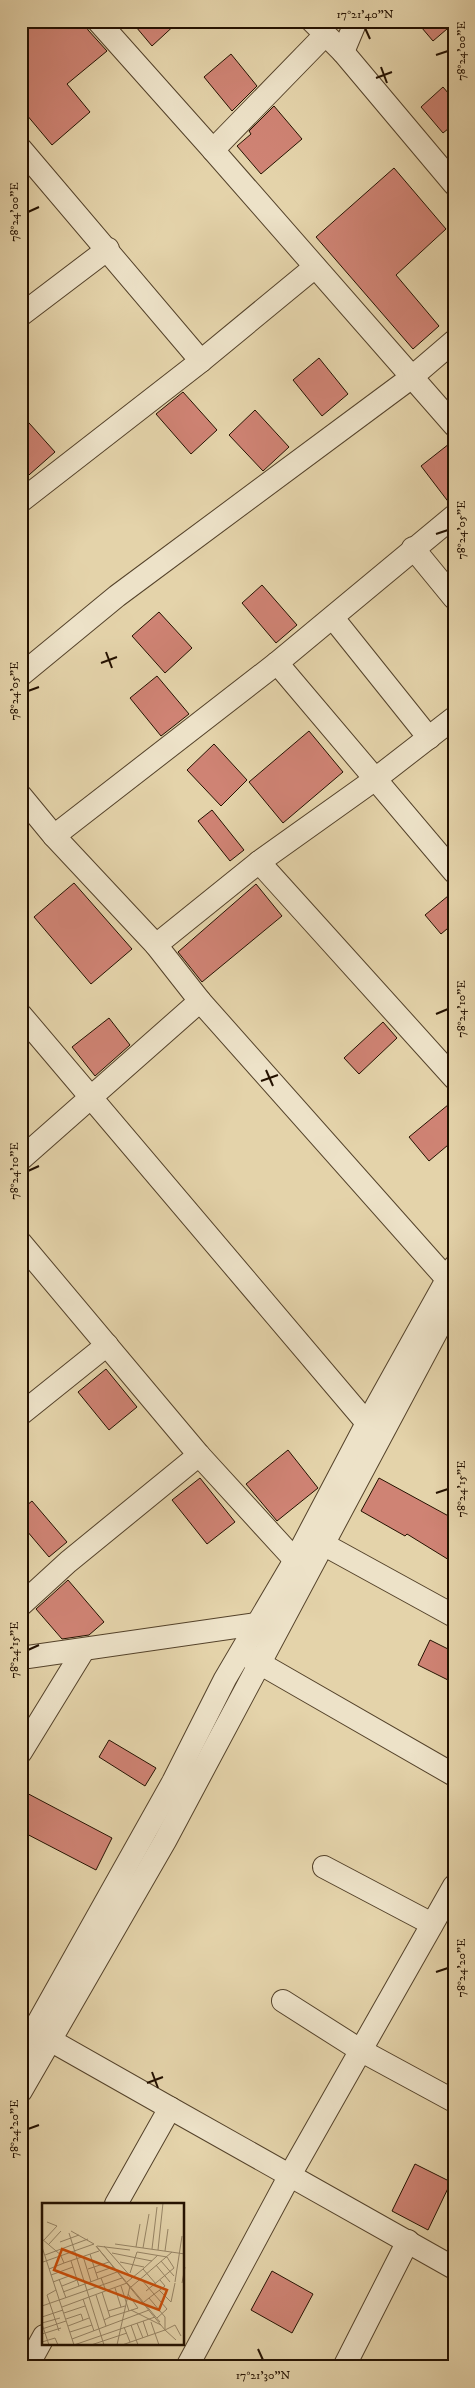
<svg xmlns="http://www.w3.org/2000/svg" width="475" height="2388" viewBox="0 0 475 2388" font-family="'IM FELL DW Pica',serif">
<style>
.building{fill:#cf8374;stroke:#241100}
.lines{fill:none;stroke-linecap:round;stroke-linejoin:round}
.minor-casing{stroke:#54422a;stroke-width:24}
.minor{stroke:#ede2c8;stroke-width:22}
.ticks{fill:none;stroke:#241100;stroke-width:2}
.inset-road{fill:none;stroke:#978566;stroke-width:1}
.view{fill:#cb4e0a;fill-opacity:0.15;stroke:#cb4e0a;stroke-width:2.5}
.inset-edge{fill:none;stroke:#241100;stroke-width:2.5}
.neatline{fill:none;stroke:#241100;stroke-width:2}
.ticks-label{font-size:12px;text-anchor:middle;fill:#241100}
</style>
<rect width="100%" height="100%" fill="#e4d3aa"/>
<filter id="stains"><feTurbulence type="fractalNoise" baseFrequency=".004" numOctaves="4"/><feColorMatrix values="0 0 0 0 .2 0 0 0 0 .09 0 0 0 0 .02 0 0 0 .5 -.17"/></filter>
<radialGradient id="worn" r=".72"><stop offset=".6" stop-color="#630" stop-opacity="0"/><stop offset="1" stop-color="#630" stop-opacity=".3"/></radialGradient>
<g class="building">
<polygon points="21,21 85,21 88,30 107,51 67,84 90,112 52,145 21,108"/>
<polygon points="131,21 179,21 152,46"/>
<polygon points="416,21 454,21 454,23 433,41"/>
<polygon points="231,54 257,86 232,111 204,77"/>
<polygon points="443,87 454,100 454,124 443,133 421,107"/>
<polygon points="274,106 302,139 261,174 237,146 251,134 249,131"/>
<polygon points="394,168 446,229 396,275 439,326 413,349 316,237"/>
<polygon points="319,358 348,394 322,416 293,380"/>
<polygon points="183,392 217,430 191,454 156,414"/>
<polygon points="255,410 289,447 263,471 229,435"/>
<polygon points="21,414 55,452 21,482"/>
<polygon points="454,440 454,503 450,504 421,466"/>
<polygon points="262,585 297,625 276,643 242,603"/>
<polygon points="159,612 192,648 165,673 132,636"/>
<polygon points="157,676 189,714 161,736 130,698"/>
<polygon points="309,731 343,772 283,823 249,782"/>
<polygon points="214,744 247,780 221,806 187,770"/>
<polygon points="212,810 244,850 230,861 198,821"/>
<polygon points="74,883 132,949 91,984 34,917"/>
<polygon points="256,884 282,916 202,982 178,952"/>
<polygon points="454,891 454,923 441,934 425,915"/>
<polygon points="109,1018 130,1045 95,1076 72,1047"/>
<polygon points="383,1022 397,1038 359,1074 344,1058"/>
<polygon points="454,1100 454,1140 429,1161 409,1137"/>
<polygon points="106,1369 137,1407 109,1430 78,1392"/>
<polygon points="288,1450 318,1488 277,1521 246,1484"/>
<polygon points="200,1478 235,1522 207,1544 172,1500"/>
<polygon points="379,1478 454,1519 454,1563 407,1534 405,1536 361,1511"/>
<polygon points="32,1501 67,1542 49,1557 21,1524 21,1510"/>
<polygon points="68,1580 104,1622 89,1635 62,1639 36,1609"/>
<polygon points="430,1640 454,1652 454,1683 418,1665"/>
<polygon points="109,1740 156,1768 145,1786 99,1757"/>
<polygon points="21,1790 112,1838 96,1870 21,1831"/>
<polygon points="415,2164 451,2182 428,2230 392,2211"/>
<polygon points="272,2271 313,2294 292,2333 251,2310"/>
</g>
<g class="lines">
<g class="minor-casing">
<g id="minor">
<polyline points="98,21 213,150"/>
<polyline points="312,21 343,52 454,184"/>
<polyline points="325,35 213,150 454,425"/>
<polyline points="343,52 356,21"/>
<polyline points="21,149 201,361"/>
<polyline points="21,315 108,249"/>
<polyline points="21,501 201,361 315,267"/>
<polyline points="413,548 454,598"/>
<polyline points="333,618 429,738"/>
<polyline points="277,663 454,872"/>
<polyline points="21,675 117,596 412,377 454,341"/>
<polyline points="21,796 54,836 156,945 200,1001 21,1159"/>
<polyline points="54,836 277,663 454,516"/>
<polyline points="259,862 374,780 454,718"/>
<polyline points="156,945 259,862 454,1078"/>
<polyline points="200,1001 447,1279"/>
<polyline points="21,1015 367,1423"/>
<polyline points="21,1243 199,1455 295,1560"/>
<polyline points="21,1414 107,1345"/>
<polyline points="323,1544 454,1616"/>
<polyline points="21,1605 68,1562 199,1455"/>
<polyline points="247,1656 454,1775"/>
<polyline points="21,1658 257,1624 266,1629"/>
<polyline points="21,1752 83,1651"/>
<polyline points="324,1867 432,1924"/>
<polyline points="283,2001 360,2050 454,2101"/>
<polyline points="50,2040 170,2108 116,2204"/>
<polyline points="21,2053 173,1782 225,1679 295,1560 367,1423 454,1267"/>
<polyline points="21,2091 165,1841 454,1299"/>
<polyline points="170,2108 454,2268"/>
<polyline points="27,2367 44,2336"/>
<polyline points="187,2367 290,2175 454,1886"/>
<polyline points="344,2367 408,2241"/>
</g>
</g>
<use href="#minor" class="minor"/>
</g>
<path class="ticks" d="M365 28 370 39M436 55 448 51M381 67 387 83M376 78 392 72M28 212 39 207M436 534 448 530M106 652 112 668M101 663 117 657M28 691 39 687M436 1014 448 1009M266 1070 273 1086M261 1081 278 1075M28 1171 39 1166M436 1493 448 1489M28 1650 39 1645M436 1972 448 1968M152 2072 158 2088M147 2083 163 2077M28 2129 39 2125M258 2349 263 2360"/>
<g transform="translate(42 2203)">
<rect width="142" height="142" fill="#e4d3aa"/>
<path class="inset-road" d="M29 28 52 41M27 30 62 142M0 36 20 53M2 37 15 23 5 19M18 39 37 32M7 41 19 28M73 41 143 51M55 43 88 47M62 43 90 75M0 44 32 142M94 44 98 21M101 45 107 11M110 46 115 4M116 47 121 0M123 48 126 26M70 50 110 58M48 51 54 70M3 52 46 36M19 53 22 60 57 48M41 53 49 79M29 58 37 83M119 58 132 73M1 59 52 41M78 59 102 64M114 62 128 79M7 66 22 60M46 66 67 59M88 70 95 49 125 54 132 65 104 88M9 72 31 64M59 75 75 69M17 76 24 95M56 76 54 70 71 64M99 76 125 106 115 115M11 79 27 73M85 79 101 66M133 79 140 33M140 80 143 64M114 81 101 66 116 52M20 83 35 77M79 83 87 108M89 84 130 49M73 85 79 104M14 87 5 92 17 128M117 87 129 99 133 80M21 89 59 75 64 88M60 89 68 114 62 117M54 92 64 123M107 95 123 83 118 77M41 96 52 128M102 99 107 95 123 114V126M0 103 80 75M20 104 85 80M89 107 119 122M66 108 83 103M22 110 43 103M0 114 21 107M68 114 96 105 86 91M24 116 39 111 41 117M101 118 106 133M109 119 117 142M118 119 54 43 123 127 133 122 139 133M0 120 18 115M95 120 101 135M0 121 7 142M89 122 96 142M26 123 47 115M82 124 88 139M0 126 24 118M28 129 50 122M0 131 19 125M30 136 107 107M0 139 13 135 16 142M32 142 113 114M49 142 85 130M75 142 88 83M80 142 123 127 134 137"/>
<path class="view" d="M20 46 125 87 117 107 12 67Z"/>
<rect width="142" height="142" class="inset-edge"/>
</g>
<rect width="475" height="2388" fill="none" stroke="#e4d3aa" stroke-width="55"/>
<rect x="28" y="28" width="420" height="2332" class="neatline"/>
<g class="ticks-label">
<text x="365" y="18">17°21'40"N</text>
<text transform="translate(461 51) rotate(-90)" y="4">78°24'00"E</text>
<text transform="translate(14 212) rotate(-90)" y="4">78°24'00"E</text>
<text transform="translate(461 530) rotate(-90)" y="4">78°24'05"E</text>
<text transform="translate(14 691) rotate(-90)" y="4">78°24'05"E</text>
<text transform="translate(461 1009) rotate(-90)" y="4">78°24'10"E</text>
<text transform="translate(14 1171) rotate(-90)" y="4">78°24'10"E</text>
<text transform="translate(461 1489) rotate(-90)" y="4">78°24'15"E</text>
<text transform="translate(14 1650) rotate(-90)" y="4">78°24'15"E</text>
<text transform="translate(461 1968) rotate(-90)" y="4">78°24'20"E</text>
<text transform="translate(14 2129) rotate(-90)" y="4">78°24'20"E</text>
<text x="263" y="2379">17°21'30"N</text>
</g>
<rect width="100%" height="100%" filter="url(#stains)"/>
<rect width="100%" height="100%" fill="url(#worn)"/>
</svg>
